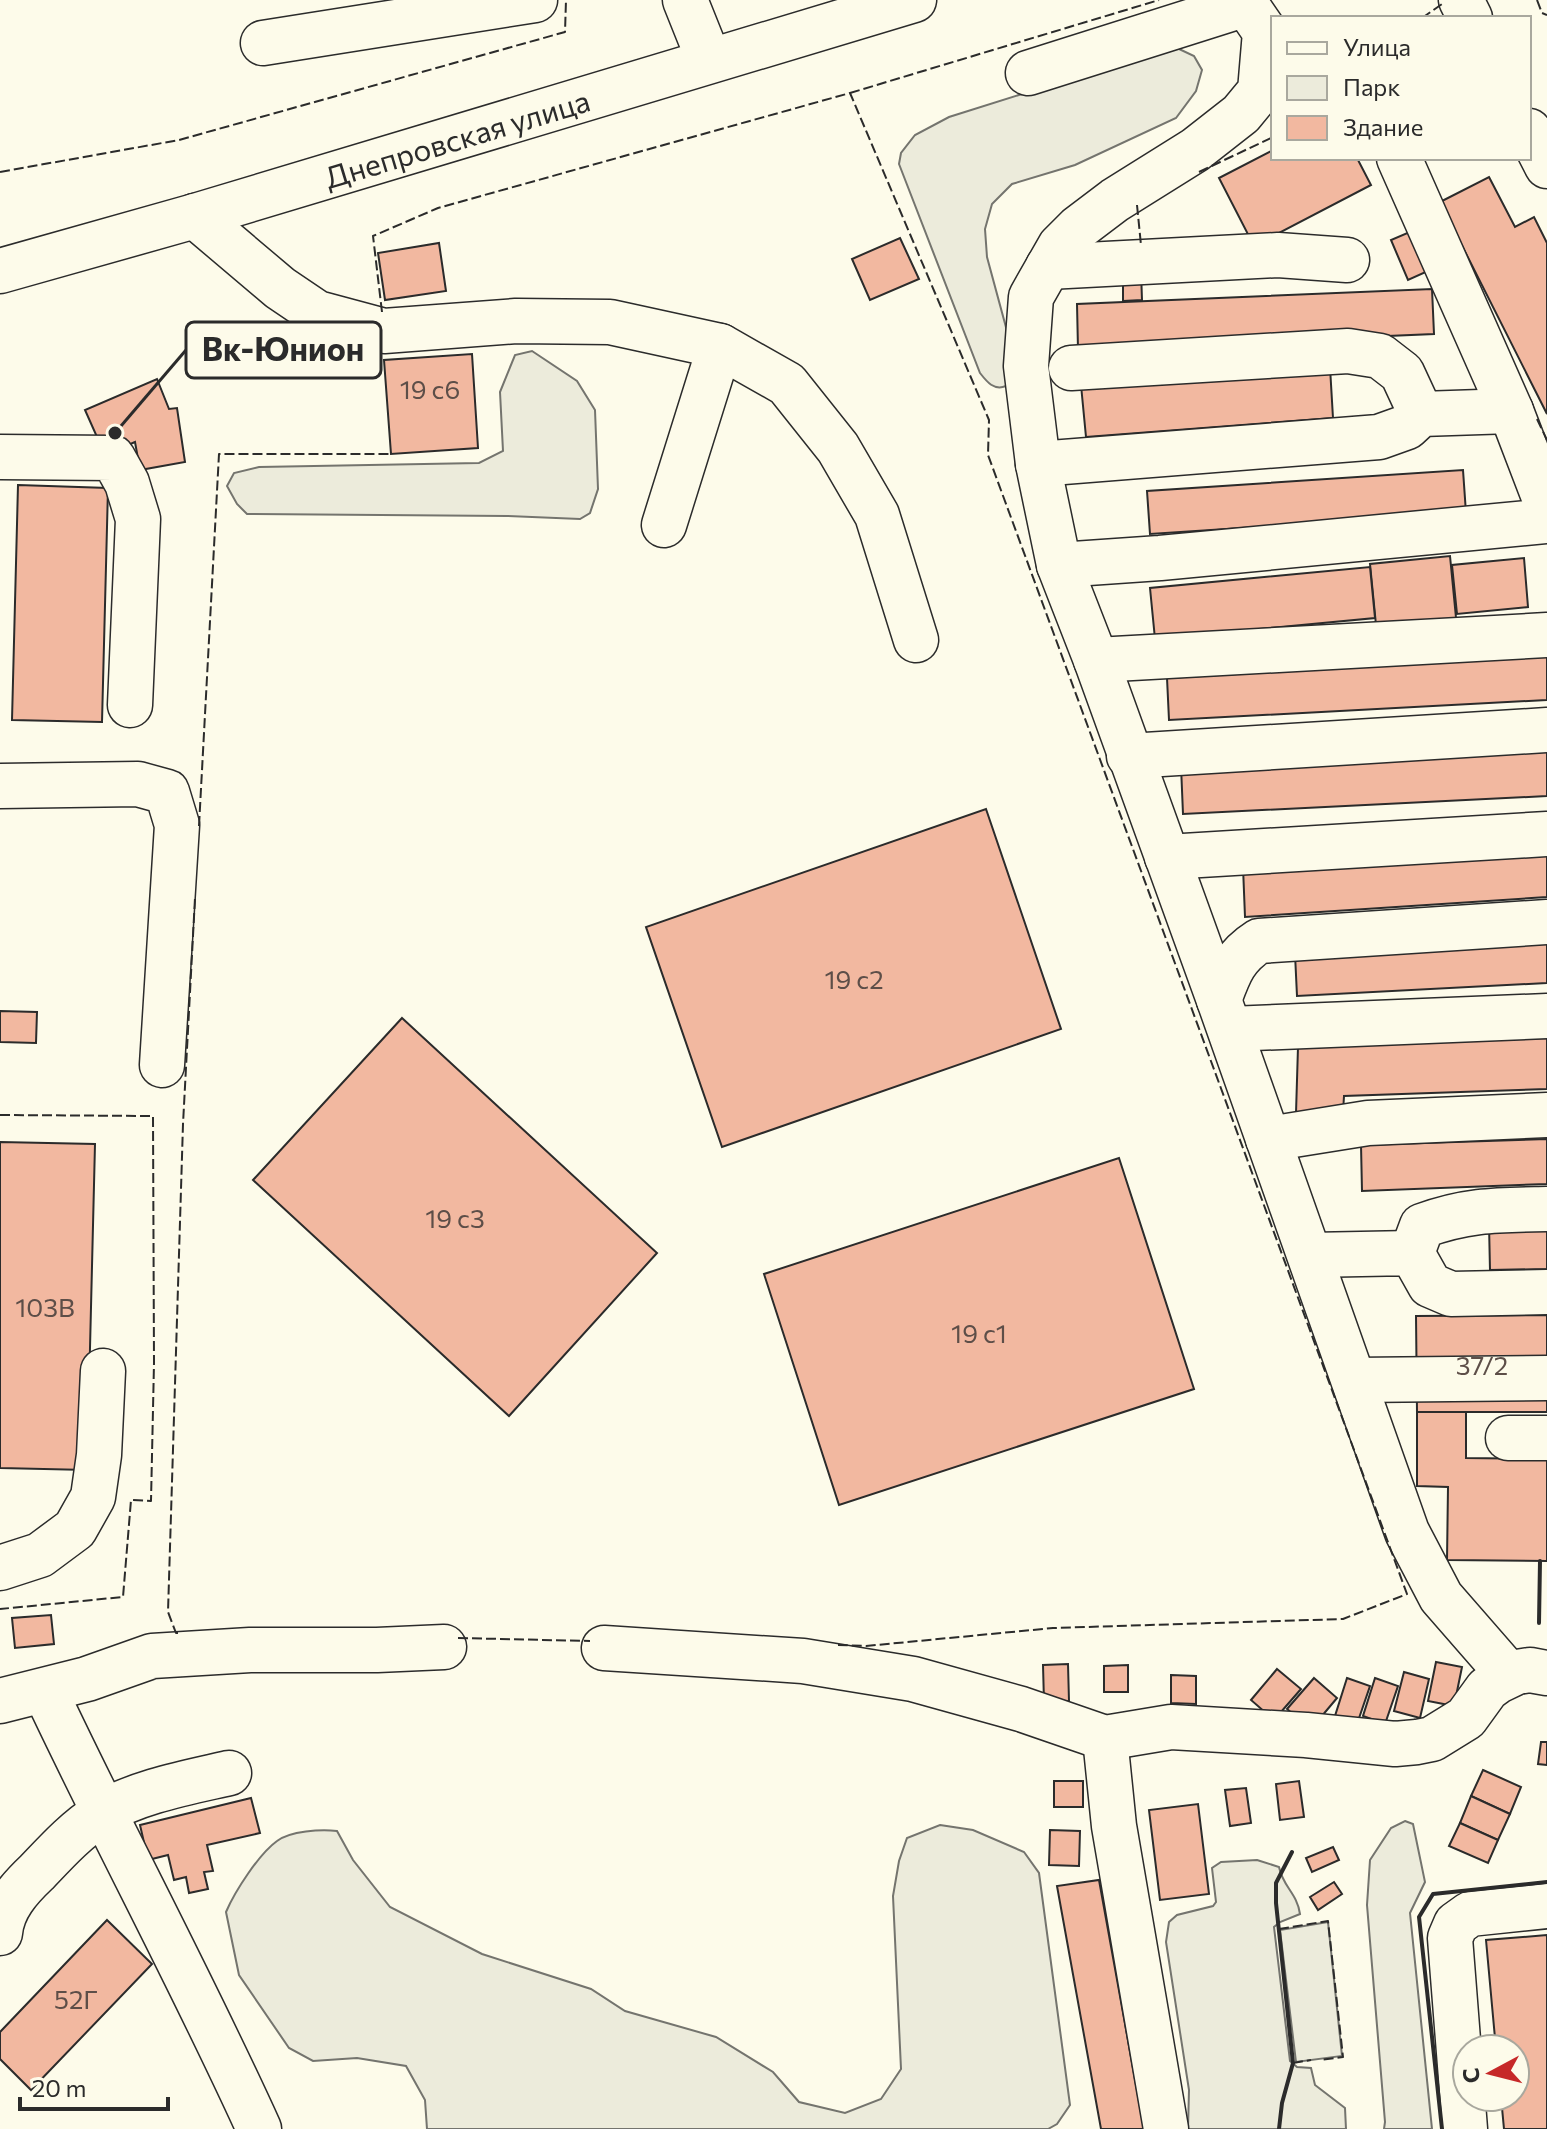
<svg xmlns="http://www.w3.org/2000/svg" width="1547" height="2129" viewBox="0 0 1547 2129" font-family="Commissioner,sans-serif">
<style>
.green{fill:#ecebdb;stroke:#74746e;stroke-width:2}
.building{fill:#f2b8a0;stroke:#2b2b2b;stroke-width:2}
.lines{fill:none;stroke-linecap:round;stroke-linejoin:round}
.minor-casing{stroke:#2b2b2b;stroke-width:47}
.major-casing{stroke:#2b2b2b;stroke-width:47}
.minor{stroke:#fdfbea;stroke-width:44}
.major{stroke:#fdfbea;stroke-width:44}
.fence{stroke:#2b2b2b;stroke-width:2;stroke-dasharray:10 4;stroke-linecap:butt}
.wall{stroke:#2b2b2b;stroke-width:4}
.labels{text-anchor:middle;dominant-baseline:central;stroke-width:6;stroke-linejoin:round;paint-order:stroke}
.number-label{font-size:26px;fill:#5d4e48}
.street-label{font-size:30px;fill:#2b2b2b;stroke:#fdfbea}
.leader{fill:none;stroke:#2b2b2b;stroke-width:3}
.callout-dot{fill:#2b2b2b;stroke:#fdfbea;stroke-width:3}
.callout{fill:#fdfbea;stroke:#2b2b2b;stroke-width:3}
.callout-label{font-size:32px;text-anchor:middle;font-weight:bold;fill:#2b2b2b}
</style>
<rect width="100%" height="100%" fill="#fdfbea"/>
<g class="green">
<path d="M1177 48 1194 56 1202 70 1196 91 1176 118 1075 165 1012 184 992 204 985 229 987 257 1017 368 1006 386C994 391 987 382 980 373L899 164 901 153 915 135 949 117 1149 54Z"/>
<polygon points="532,351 577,381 595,410 598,489 590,513 580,519 507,516 247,514 237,504 227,486 234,473 259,467 479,463 503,451 500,392 515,355"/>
<polygon points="1405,1821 1413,1824 1425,1882 1410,1913 1432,2129 1384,2129 1385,2122 1367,1905 1370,1860 1391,1828"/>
<path d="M940 1825 973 1830 1024 1852 1039 1873 1070 2105 1057 2124 1048 2129H427L425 2100 406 2066 357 2058 313 2061 289 2048 239 1975 226 1912C235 1891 259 1854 277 1841 290 1831 321 1829 337 1831L353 1860 390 1907 482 1954 591 1989 625 2011 716 2037 773 2072 799 2102 845 2113 881 2099 901 2069 893 1896 899 1861 907 1838Z"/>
<path d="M1257 1860 1279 1867C1283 1887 1297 1893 1300 1914L1280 1922 1274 1927 1290 2061 1297 2067 1311 2068 1315 2085 1345 2108 1346 2129H1188L1189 2090 1166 1942 1169 1922 1177 1915 1213 1906 1216 1902 1212 1868 1221 1862Z"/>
<polygon points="1328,1922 1342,2056 1296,2062 1280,1930"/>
</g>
<g class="building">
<polygon points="1273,150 1273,158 1357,158 1371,185 1254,246 1219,178"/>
<polygon points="1489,177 1515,227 1534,217 1547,243 1547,414 1440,202"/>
<polygon points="1412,231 1428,271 1408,280 1391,240"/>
<polygon points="900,238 919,279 870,300 852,259"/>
<polygon points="439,243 446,291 385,300 378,253"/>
<polygon points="1123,271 1141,271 1142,300 1123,301"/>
<polygon points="1432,289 1434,334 1078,349 1077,304"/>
<polygon points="472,354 478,448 391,454 384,360"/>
<polygon points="1330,367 1333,418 1086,437 1081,385"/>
<polygon points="157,379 169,409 177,408 185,462 140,470 135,442 105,455 85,410"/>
<polygon points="1463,470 1466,513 1150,534 1147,491"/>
<polygon points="18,485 108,488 102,722 12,720"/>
<polygon points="1450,556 1457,628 1377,635 1370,564"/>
<polygon points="1524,558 1528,607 1457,614 1452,565"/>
<polygon points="1370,567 1375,618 1155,639 1150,588"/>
<polygon points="1547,656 1547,700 1169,720 1167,678"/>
<polygon points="1547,748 1547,796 1183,814 1181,766"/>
<polygon points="986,809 1061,1029 722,1147 646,927"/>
<polygon points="1547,846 1547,897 1245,917 1243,867"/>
<polygon points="1547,941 1547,983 1297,996 1295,954"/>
<polygon points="0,1011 37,1012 36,1043 0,1042"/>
<polygon points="402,1018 657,1253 509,1416 253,1180"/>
<polygon points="1547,1038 1547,1089 1344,1096 1343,1113 1296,1113 1298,1047"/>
<polygon points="1547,1139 1547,1184 1362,1191 1361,1145"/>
<polygon points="0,1142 95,1144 87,1470 0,1468"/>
<polygon points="1119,1158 1194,1389 839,1505 764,1274"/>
<polygon points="1547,1222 1547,1269 1490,1270 1489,1224"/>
<polygon points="1547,1315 1547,1412 1417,1412 1416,1316"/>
<polygon points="1417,1412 1466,1412 1466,1458 1547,1459 1547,1561 1447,1560 1448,1487 1417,1486"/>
<polygon points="51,1615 54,1644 15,1648 12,1618"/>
<polygon points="1436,1662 1462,1667 1454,1706 1428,1701"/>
<polygon points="1068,1664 1069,1701 1044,1702 1043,1665"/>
<polygon points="1128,1665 1128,1692 1104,1692 1104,1666"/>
<polygon points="1277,1669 1301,1689 1274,1720 1251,1700"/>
<polygon points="1404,1672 1429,1679 1420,1718 1394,1711"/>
<polygon points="1171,1675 1196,1676 1196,1704 1171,1703"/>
<polygon points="1314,1678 1337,1698 1311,1729 1287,1709"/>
<polygon points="1347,1678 1370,1686 1357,1724 1335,1716"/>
<polygon points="1375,1678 1398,1686 1385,1724 1363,1716"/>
<polygon points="1541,1742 1547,1742 1547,1765 1538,1764"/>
<polygon points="1483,1770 1521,1787 1510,1814 1471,1796"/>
<rect x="1054" y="1781" width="29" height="26"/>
<polygon points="1299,1781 1304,1817 1280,1820 1276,1784"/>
<polygon points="1246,1788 1251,1823 1230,1826 1225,1790"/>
<polygon points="1471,1796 1510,1814 1498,1840 1460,1823"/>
<polygon points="251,1798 260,1833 207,1845 213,1871 204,1872 208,1889 189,1893 186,1877 174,1880 168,1855 148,1860 140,1825"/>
<polygon points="1198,1804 1209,1894 1160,1900 1149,1810"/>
<polygon points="1460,1823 1498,1840 1488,1863 1449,1846"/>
<polygon points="1050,1830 1080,1831 1079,1866 1049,1865"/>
<polygon points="1333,1847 1339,1860 1312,1872 1306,1858"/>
<polygon points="1099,1880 1144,2129 1101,2129 1057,1886"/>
<polygon points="1334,1882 1342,1894 1318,1910 1310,1897"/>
<polygon points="107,1920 152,1964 31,2090 0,2059 0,2032"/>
<polygon points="1547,1935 1547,2129 1504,2129 1501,2097 1515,2097 1515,2049 1496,2049 1486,1940"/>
</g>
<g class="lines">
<g class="minor-casing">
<g id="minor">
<polyline points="685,0 709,60"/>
<polyline points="1243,0 1265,32 1260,91 1241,114 1195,150 1115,200 1078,228 1060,246 1031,297 1026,366 1038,464 1059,565 1096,660 1219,1000 1407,1532 1441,1597 1509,1675"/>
<polyline points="1461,0 1470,18"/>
<polyline points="263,43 535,0"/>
<polyline points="1028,73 1246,4"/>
<polyline points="1529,131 1547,166"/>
<polyline points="1399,158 1511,411 1547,505"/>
<polyline points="195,216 280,288 317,313 384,331 516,321 610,322 720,346 664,525"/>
<polyline points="1048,267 1278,255 1347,260"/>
<polyline points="720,346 787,384 838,448 877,515 916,640"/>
<polyline points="1071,368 1348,351 1380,356 1402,373 1421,414"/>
<polyline points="0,457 113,458 127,483 138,519 130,705"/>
<polyline points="1038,464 1379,437 1407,427 1421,414 1511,411"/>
<polyline points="1059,565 1160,558 1547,521"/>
<polyline points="1096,660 1547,635"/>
<polyline points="1129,756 1547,730"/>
<polyline points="0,786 138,784 167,792 177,825 162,1065"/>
<polyline points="1167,857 1547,834"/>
<path d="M1219 1000C1229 973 1234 957 1259 941L1547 922"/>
<polyline points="1230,1029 1547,1016"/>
<polyline points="1268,1139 1368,1123 1547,1115"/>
<path d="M1412 1253 1422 1226C1468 1209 1499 1210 1547 1209"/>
<polyline points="1310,1255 1412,1253 1430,1285 1451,1294 1547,1292"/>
<polyline points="1355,1380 1547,1378"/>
<polyline points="1508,1438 1547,1438"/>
<polyline points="0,1568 40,1555 75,1529 93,1497 99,1455 103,1371"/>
<polyline points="604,1648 803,1661 913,1679 1021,1709 1105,1738 1171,1727 1306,1735 1395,1744 1417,1742 1432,1739 1466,1718 1487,1689 1498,1681 1517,1672 1530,1670 1547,1673"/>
<path d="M45 1691C114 1838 192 1981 259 2129"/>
<polyline points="0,1701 87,1679 152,1656 250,1650 377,1650 444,1647"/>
<polyline points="1105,1738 1114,1826 1166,2129"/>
<path d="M0 1933C2 1908 19 1889 37 1872 57 1851 76 1830 101 1814 135 1792 190 1782 229 1773"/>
<polyline points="1465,2129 1450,1938 1456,1924 1470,1914 1547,1906"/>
</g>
</g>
<g class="major-casing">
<g id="major">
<path id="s1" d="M0 271 195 216 914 0"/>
</g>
</g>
<use href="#minor" class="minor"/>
<use href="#major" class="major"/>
<g class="fence">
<polyline points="1537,0 1542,13 1547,15"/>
<polyline points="1422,18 1445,2"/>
<polyline points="850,93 1159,0"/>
<polyline points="0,172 179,140 565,32 566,0"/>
<polyline points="1199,172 1273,137"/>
<polyline points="1137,205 1141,245"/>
<polyline points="382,312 373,236 438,208 850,93 989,420 988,455 1407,1594 1343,1619 1053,1628 866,1646 838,1645"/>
<polyline points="1537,419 1547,440"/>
<polyline points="199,826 219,454 391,454"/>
<polyline points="0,1115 153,1116 154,1363 151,1501 131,1500 123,1597 0,1609"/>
<polyline points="178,1633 176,1633 168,1612 183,1124 195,898"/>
<polyline points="458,1638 590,1641"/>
<polyline points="1279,1929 1328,1921 1343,2057 1320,2060"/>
<polyline points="1293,2063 1311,2060"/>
</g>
<g class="wall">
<polyline points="1539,1623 1540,1561"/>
<polyline points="1279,2129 1282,2103 1293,2063 1276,1903 1276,1883 1292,1852"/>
<polyline points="1442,2129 1419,1917 1433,1894 1547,1882"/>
</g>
</g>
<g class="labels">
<g class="number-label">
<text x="430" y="388">19 с6</text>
<text x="854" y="978">19 с2</text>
<text x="455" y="1217">19 с3</text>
<text x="45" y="1306">103В</text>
<text x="979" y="1332">19 с1</text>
<text x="1482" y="1364">37/2</text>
<text x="76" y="1998">52Г</text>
</g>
<g class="street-label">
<text stroke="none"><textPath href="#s1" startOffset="476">Днепровская улица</textPath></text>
</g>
</g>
<path class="leader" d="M115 433L186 350"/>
<circle class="callout-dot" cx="115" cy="433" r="8"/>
<rect class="callout" x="186" y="322" width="195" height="56" rx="8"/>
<g class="callout-label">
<text x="283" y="361">Вк-Юнион</text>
</g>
<rect x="1271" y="16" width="260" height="144" fill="#fdfbea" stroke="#a9a89e" stroke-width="2"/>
<rect x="1287" y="42" width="40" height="12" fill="#fdfbea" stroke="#a9a89e" stroke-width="2"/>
<text x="1343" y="56" font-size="24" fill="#2b2b2b">Улица</text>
<rect x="1287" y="76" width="40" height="24" fill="#ecebdb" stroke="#a9a89e" stroke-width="2"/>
<text x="1343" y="96" font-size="24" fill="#2b2b2b">Парк</text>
<rect x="1287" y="116" width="40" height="24" fill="#f2b8a0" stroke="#a9a89e" stroke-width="2"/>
<text x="1343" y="136" font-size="24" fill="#2b2b2b">Здание</text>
<g transform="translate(1491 2073) rotate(263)"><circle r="38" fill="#fdfbea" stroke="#a9a89e" stroke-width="2"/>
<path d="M0-6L14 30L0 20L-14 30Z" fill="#c62828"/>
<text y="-12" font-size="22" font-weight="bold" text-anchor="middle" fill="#2b2b2b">С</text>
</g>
<path d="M20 2097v12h148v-12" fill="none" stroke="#2b2b2b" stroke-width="4"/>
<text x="32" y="2097" font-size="24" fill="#2b2b2b" stroke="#fdfbea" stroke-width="6" paint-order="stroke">20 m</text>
</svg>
